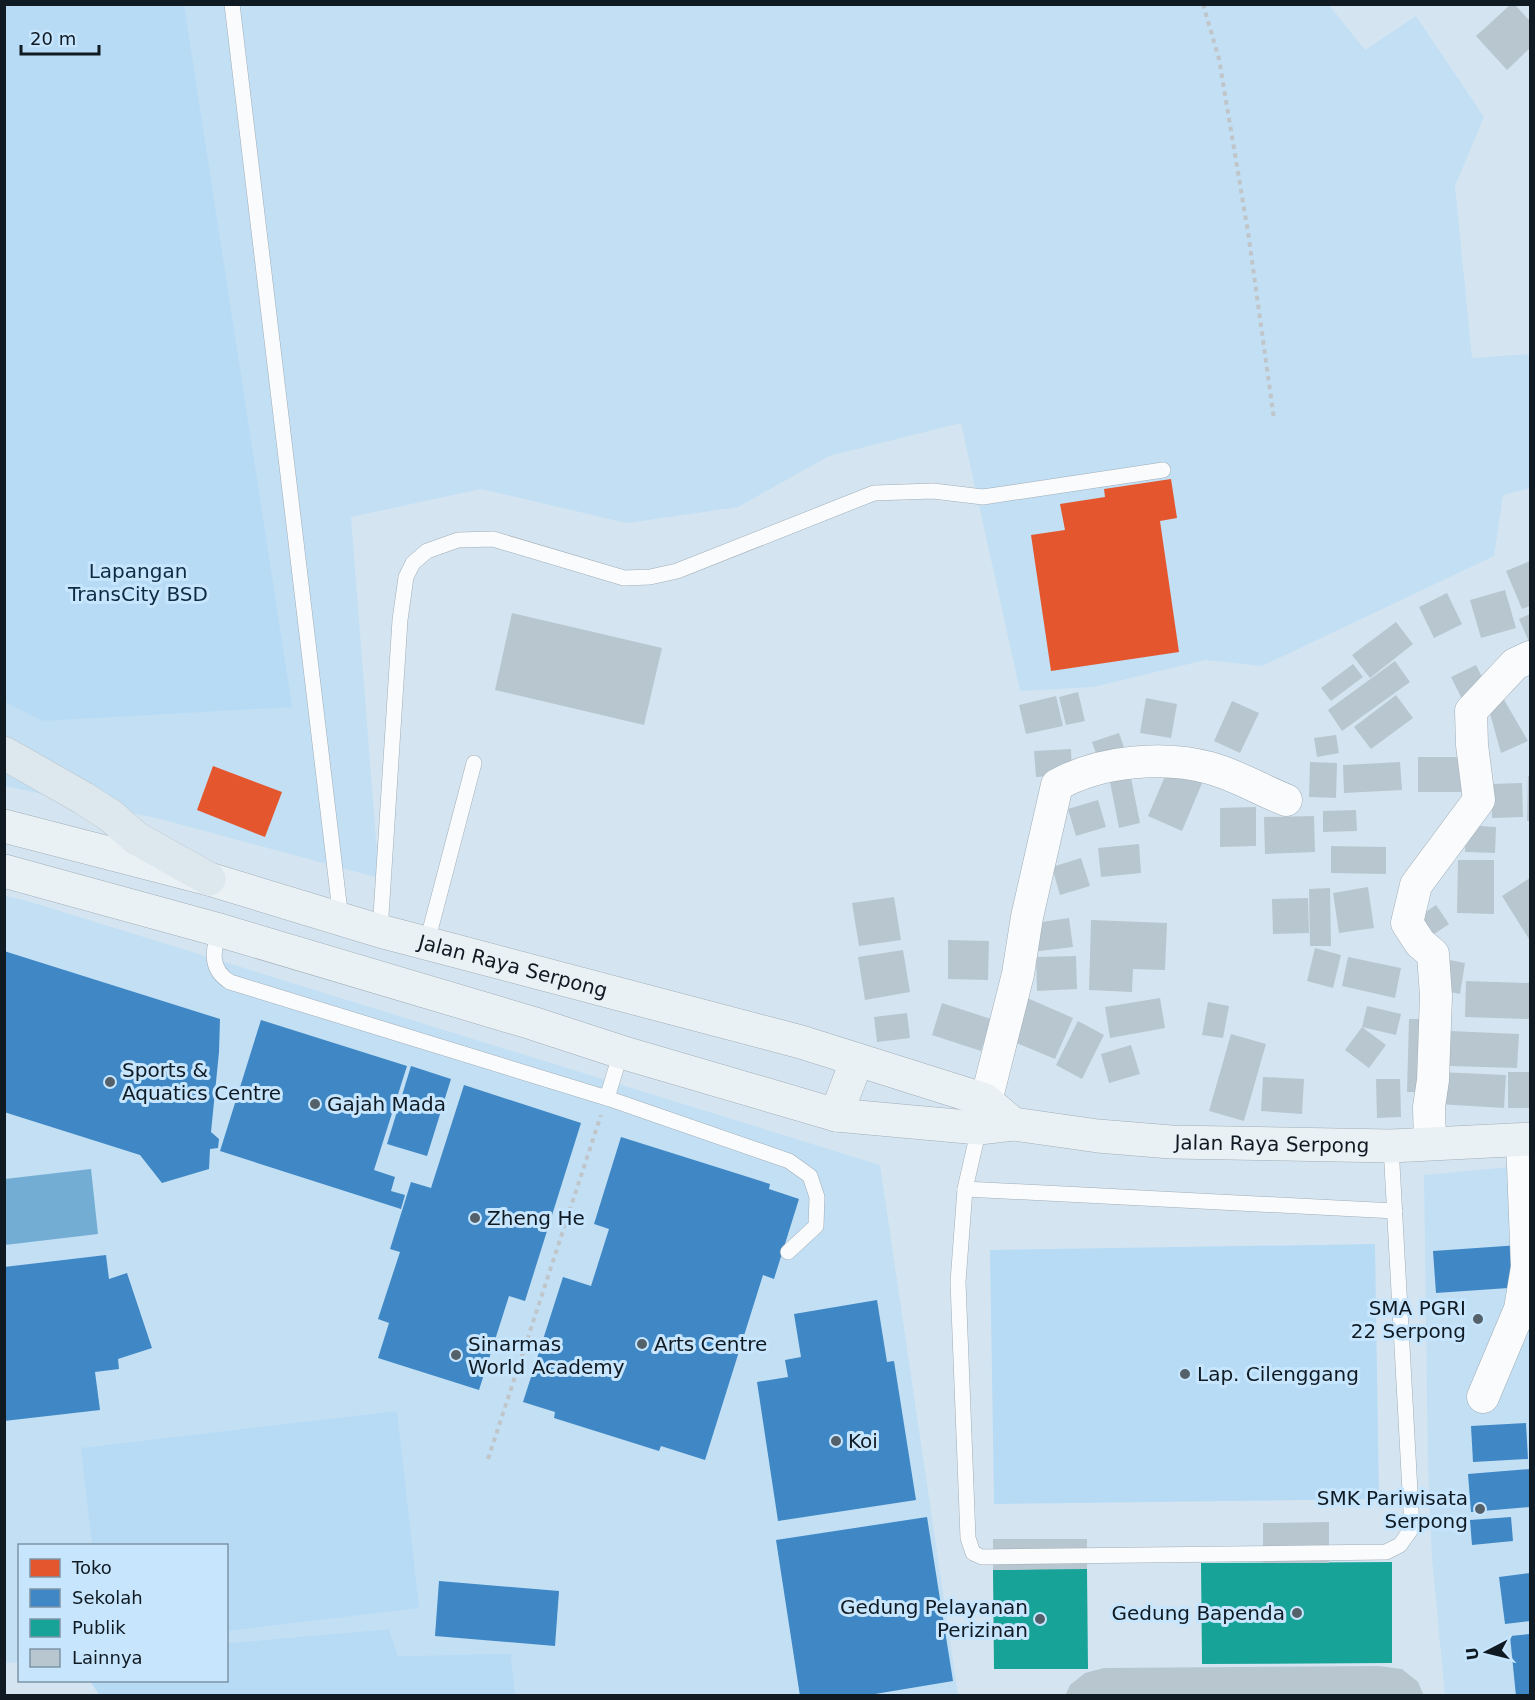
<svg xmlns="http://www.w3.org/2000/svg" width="1535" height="1700" viewBox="0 0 1535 1700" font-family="'DejaVu Sans',sans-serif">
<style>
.built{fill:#c2dff4}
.green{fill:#b8dbf5}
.water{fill:#74add4}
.shops{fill:#e4572e}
.schools{fill:#3f88c5}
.public{fill:#17a398}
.building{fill:#b8c6cf}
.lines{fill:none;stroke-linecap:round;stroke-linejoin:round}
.lane-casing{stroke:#a0adb7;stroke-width:16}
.street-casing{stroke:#a0adb7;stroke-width:33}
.secondary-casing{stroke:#a0adb7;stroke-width:34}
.primary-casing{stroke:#bbc3ca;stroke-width:34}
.path{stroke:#c0c5ca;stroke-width:4;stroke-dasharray:4.5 4.5;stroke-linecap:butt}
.lane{stroke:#f9fbfd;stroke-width:15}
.street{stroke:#f9fbfd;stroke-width:32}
.secondary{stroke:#eaf1f5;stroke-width:33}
.primary{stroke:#dce7ee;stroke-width:33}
.poi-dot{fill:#54616b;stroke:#c7e6fe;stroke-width:2}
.labels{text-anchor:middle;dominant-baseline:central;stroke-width:6;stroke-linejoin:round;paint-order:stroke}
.park-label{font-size:20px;fill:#0c2c42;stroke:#c7e6fe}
.street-label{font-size:20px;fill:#0f1a23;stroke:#c7e6fe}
.poi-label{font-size:20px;fill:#0f1a23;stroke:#c7e6fe;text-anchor:start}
</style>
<rect width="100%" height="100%" fill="#d4e5f1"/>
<g class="built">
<polygon points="5,5 1329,5 1365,50 1416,16 1484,117 1455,186 1472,358 1530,354 1530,488 1503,495 1494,556 1262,666 1205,660 1093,687 1020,691 961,423 829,456 738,507 627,523 481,489 351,517 379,878 160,819 5,786"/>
<polygon points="4,896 24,900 880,1165 958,1695 515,1695 511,1655 398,1656 389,1629 227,1643 226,1546 20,1546 19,1662 5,1663"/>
<polygon points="1530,1165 1530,1695 1445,1695 1432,1559 1428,1468 1424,1175"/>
</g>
<g class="green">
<polygon points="4,5 184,5 292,707 43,721 5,702"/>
<polygon points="1375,1244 1379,1499 994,1504 990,1250"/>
<polygon points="397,1411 419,1608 227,1631 226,1546 92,1545 81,1448"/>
<polygon points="389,1629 398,1656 511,1654 515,1695 100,1696 90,1681 226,1680 227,1643"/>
</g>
<polygon class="water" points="91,1169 98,1234 5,1245 5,1179"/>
<g class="shops">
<polygon points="1171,479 1177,518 1160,521 1179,652 1051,671 1031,535 1065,530 1060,504 1105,497 1104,489"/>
<polygon points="213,766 282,792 265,837 197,810"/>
</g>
<g class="schools">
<polygon points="4,951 220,1019 219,1052 211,1132 219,1139 218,1148 210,1149 209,1169 162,1183 140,1155 4,1112"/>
<polygon points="261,1020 407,1066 374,1170 395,1177 391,1191 405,1195 401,1209 220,1151"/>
<polygon points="411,1066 451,1079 427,1156 387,1144"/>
<polygon points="464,1085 581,1123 525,1301 509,1296 479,1390 378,1358 389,1323 378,1319 400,1252 390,1249 411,1182 431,1188"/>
<polygon points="621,1137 770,1184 769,1189 799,1199 774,1279 763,1275 705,1460 661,1446 659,1451 554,1418 555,1412 523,1402 563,1277 591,1286 609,1229 594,1224"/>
<polygon points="1520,1245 1523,1287 1436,1293 1433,1251"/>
<polygon points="106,1255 109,1279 127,1273 152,1348 118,1359 119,1369 95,1372 100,1410 4,1421 4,1267"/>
<polygon points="877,1300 887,1362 894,1361 916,1500 778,1521 757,1382 788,1377 785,1360 801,1357 794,1314"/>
<polygon points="1526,1423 1528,1459 1473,1462 1471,1426"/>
<polygon points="1530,1469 1530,1507 1471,1512 1468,1474"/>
<polygon points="927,1517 953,1681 863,1696 800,1696 776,1540"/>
<polygon points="1511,1517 1513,1541 1472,1545 1470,1520"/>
<polygon points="1530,1573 1530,1621 1505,1624 1499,1577"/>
<polygon points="439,1581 559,1591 555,1646 435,1636"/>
<polygon points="1530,1634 1530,1696 1516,1696 1510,1636"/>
</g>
<g class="public">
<polygon points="1392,1562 1392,1663 1202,1664 1201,1563"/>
<polygon points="1040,1569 1087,1569 1088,1669 994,1669 993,1570"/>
</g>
<g class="building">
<polygon points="1510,5 1515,5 1530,21 1530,48 1507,70 1476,36"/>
<polygon points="1530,561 1530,606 1522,609 1506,571"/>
<polygon points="1505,590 1516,628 1481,638 1470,600"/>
<polygon points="1447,593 1462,624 1434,638 1419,607"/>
<polygon points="512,613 662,648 644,725 495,690"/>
<polygon points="1530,614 1530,644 1519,619"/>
<polygon points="1396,622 1413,644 1370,678 1352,655"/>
<polygon points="1395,661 1410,682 1342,731 1328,710"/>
<polygon points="1353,664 1363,677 1331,701 1321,688"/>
<polygon points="1476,665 1488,689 1463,701 1451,677"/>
<polygon points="1078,692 1085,721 1066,725 1059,697"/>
<polygon points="1396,695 1413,718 1371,749 1354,727"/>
<polygon points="1056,696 1063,726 1026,734 1019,705"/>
<polygon points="1146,698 1177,704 1171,738 1140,733"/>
<polygon points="1503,698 1528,741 1501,753 1489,710"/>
<polygon points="1232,701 1259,713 1240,753 1214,741"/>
<polygon points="1119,733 1125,750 1098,759 1092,742"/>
<polygon points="1336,735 1339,753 1317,757 1314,738"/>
<polygon points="1071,749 1072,775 1036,777 1034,751"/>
<rect x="1418" y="757" width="44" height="35"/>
<polygon points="1310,762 1337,763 1336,798 1309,797"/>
<polygon points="1400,762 1402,790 1344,793 1343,765"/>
<polygon points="1169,767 1203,781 1182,831 1148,816"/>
<polygon points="1528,776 1530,776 1530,821 1527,821"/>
<polygon points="1131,778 1140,823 1119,828 1110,782"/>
<polygon points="1522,783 1523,817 1492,818 1491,784"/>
<polygon points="1098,800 1106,827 1076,836 1068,809"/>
<polygon points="1256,807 1256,846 1220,847 1220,808"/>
<polygon points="1356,810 1357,831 1323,832 1323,811"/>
<polygon points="1314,816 1315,852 1265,854 1264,817"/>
<polygon points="1466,825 1496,827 1495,853 1465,852"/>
<polygon points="1139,844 1141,873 1101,877 1098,848"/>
<polygon points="1331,846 1386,847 1386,874 1331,873"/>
<polygon points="1081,858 1090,886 1060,895 1052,867"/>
<polygon points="1458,860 1494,860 1494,914 1457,913"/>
<polygon points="1530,878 1530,938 1529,939 1502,896"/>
<polygon points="1368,887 1374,928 1339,933 1333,893"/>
<polygon points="1330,888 1331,946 1310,946 1309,889"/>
<polygon points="894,897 901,940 859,946 852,903"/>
<polygon points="1308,898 1309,933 1273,934 1272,899"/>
<polygon points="1436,905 1449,924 1424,941 1411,922"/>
<polygon points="1069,918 1073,947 1032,952 1028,924"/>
<polygon points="1091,920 1167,923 1165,970 1133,969 1132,992 1089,990"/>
<polygon points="948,940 989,941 988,980 948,979"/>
<polygon points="1315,948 1341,955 1333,988 1307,981"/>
<polygon points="903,950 910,992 865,1000 858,957"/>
<polygon points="1076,956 1077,989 1037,991 1036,957"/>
<polygon points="1348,957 1401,968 1395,998 1342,986"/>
<polygon points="1445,959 1465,963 1460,994 1439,990"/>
<polygon points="1466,981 1530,983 1530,1019 1465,1017"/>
<polygon points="1025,997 1073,1018 1055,1059 1007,1039"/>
<polygon points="1160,998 1165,1028 1110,1038 1105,1007"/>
<polygon points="1208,1002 1229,1006 1223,1038 1202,1035"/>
<polygon points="942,1003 991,1019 981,1051 932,1035"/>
<polygon points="1367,1006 1401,1014 1396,1035 1362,1027 1386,1045 1369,1068 1345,1050 1362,1027"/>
<polygon points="907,1013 910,1038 877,1042 874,1017"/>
<polygon points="1409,1019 1428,1019 1425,1092 1407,1092"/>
<polygon points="1078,1021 1104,1035 1082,1079 1056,1065"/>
<polygon points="1450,1031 1519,1034 1517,1068 1449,1066"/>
<polygon points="1231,1034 1266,1044 1244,1121 1209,1111"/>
<polygon points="1131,1045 1140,1074 1109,1083 1101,1054"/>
<polygon points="1439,1072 1506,1075 1504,1108 1438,1104"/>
<rect x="1508" y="1072" width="22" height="36"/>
<polygon points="1263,1077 1304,1079 1302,1114 1261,1111"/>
<polygon points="1376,1079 1400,1079 1401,1117 1377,1118"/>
<polygon points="1329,1522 1329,1563 1263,1563 1263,1523"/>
<polygon points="993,1539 1087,1539 1087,1569 993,1570"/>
<polygon points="1378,1666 1402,1669 1418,1682 1424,1696 1065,1696 1070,1685 1085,1673 1104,1668"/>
</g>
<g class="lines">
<g class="lane-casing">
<g id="lane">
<polyline points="232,4 341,920"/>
<path d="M219 930C213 950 209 969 230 982L607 1098 621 1052"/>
<polyline points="380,931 400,620 406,577 413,563 427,551 458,540 493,539 624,578 650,577 677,571 874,493 933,491 983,497 1163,470"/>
<polyline points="427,942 474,763"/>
<polyline points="607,1098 789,1161 810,1176 817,1197 816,1226 788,1252"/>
<polyline points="979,1128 965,1189 958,1282 968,1538 973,1553 982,1557 1386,1552 1400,1545 1412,1528 1391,1146"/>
<polyline points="965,1189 1395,1211"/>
</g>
</g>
<g class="street-casing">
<g id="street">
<path d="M980 1125 1018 974 1027 917 1057 785C1099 761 1163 755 1210 768 1236 775 1261 790 1286 800"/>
<polyline points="1430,1144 1429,1107 1433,1080 1436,996 1433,954 1420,943 1407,923 1416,885 1479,800 1472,745 1471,711 1515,664 1530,657"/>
<polyline points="1483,1397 1520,1309 1527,1267 1522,1140"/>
</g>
</g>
<g class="secondary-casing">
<g id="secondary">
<path id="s1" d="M4 826 209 879 380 931 801 1042 985 1100 1013 1124"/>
<path id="s2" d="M4 871 219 930 532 1023 621 1052 836 1115 979 1128 1013 1124 1098 1136 1171 1142 1391 1146 1530 1139"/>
<polyline points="836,1115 857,1060"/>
</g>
</g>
<g class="primary-casing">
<polyline id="primary" points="4,753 83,798 111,816 136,838 209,879"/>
</g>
<g class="path">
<polyline points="1203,4 1219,59 1248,232 1274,419"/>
<polyline points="488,1459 601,1115"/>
</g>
<use href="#lane" class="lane"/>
<use href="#street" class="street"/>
<use href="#secondary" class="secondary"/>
<use href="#primary" class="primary"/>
</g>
<g class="poi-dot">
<circle cx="110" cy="1082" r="6"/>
<circle cx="315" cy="1104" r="6"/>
<circle cx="475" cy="1218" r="6"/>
<circle cx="1478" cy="1319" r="6"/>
<circle cx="642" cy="1344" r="6"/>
<circle cx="456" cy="1355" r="6"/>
<circle cx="1185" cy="1374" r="6"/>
<circle cx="836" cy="1441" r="6"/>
<circle cx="1480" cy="1509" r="6"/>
<circle cx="1297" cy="1613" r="6"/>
<circle cx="1040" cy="1619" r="6"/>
</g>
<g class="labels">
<g class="park-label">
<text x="138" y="571">Lapangan<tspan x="138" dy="23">TransCity BSD</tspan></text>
</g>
<g class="street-label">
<text stroke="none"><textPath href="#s1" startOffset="528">Jalan Raya Serpong</textPath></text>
<text stroke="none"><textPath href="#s2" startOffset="1305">Jalan Raya Serpong</textPath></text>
</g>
<g class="poi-label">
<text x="122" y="1070">Sports &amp;<tspan x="122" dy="23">Aquatics Centre</tspan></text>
<text x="327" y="1104">Gajah Mada</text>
<text x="487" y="1218">Zheng He</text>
<text x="1466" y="1308" text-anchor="end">SMA PGRI<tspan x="1466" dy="23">22 Serpong</tspan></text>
<text x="468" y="1344">Sinarmas<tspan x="468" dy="23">World Academy</tspan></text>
<text x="654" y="1344">Arts Centre</text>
<text x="1197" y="1374">Lap. Cilenggang</text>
<text x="848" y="1441">Koi</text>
<text x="1468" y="1498" text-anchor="end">SMK Pariwisata<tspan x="1468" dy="23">Serpong</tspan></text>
<text x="1028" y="1607" text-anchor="end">Gedung Pelayanan<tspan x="1028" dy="23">Perizinan</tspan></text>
<text x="1285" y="1613" text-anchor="end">Gedung Bapenda</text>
</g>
</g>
<rect width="1535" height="1700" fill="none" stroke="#0f1a23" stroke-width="12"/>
<rect x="18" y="1544" width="210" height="138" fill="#c7e6fe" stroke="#7d94a6" stroke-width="1.5"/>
<rect x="30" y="1559" width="30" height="18" fill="#e4572e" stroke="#7d94a6" stroke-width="1.5"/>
<text x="72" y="1574" font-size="18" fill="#0f1a23">Toko</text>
<rect x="30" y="1589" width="30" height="18" fill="#3f88c5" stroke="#7d94a6" stroke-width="1.5"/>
<text x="72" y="1604" font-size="18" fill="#0f1a23">Sekolah</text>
<rect x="30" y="1619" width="30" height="18" fill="#17a398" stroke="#7d94a6" stroke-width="1.5"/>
<text x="72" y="1634" font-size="18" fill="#0f1a23">Publik</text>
<rect x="30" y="1649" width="30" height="18" fill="#b8c6cf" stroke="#7d94a6" stroke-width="1.5"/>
<text x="72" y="1664" font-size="18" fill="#0f1a23">Lainnya</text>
<g transform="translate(1487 1652) rotate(263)" stroke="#c7e6fe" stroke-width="4.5" paint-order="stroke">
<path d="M0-4.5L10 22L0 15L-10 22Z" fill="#0f1a23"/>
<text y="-9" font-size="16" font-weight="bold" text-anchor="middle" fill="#0f1a23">U</text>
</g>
<path d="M21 45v9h78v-9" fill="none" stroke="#0f1a23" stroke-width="3"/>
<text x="30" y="45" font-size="18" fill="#0f1a23" stroke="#c7e6fe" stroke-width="4.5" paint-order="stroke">20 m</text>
</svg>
